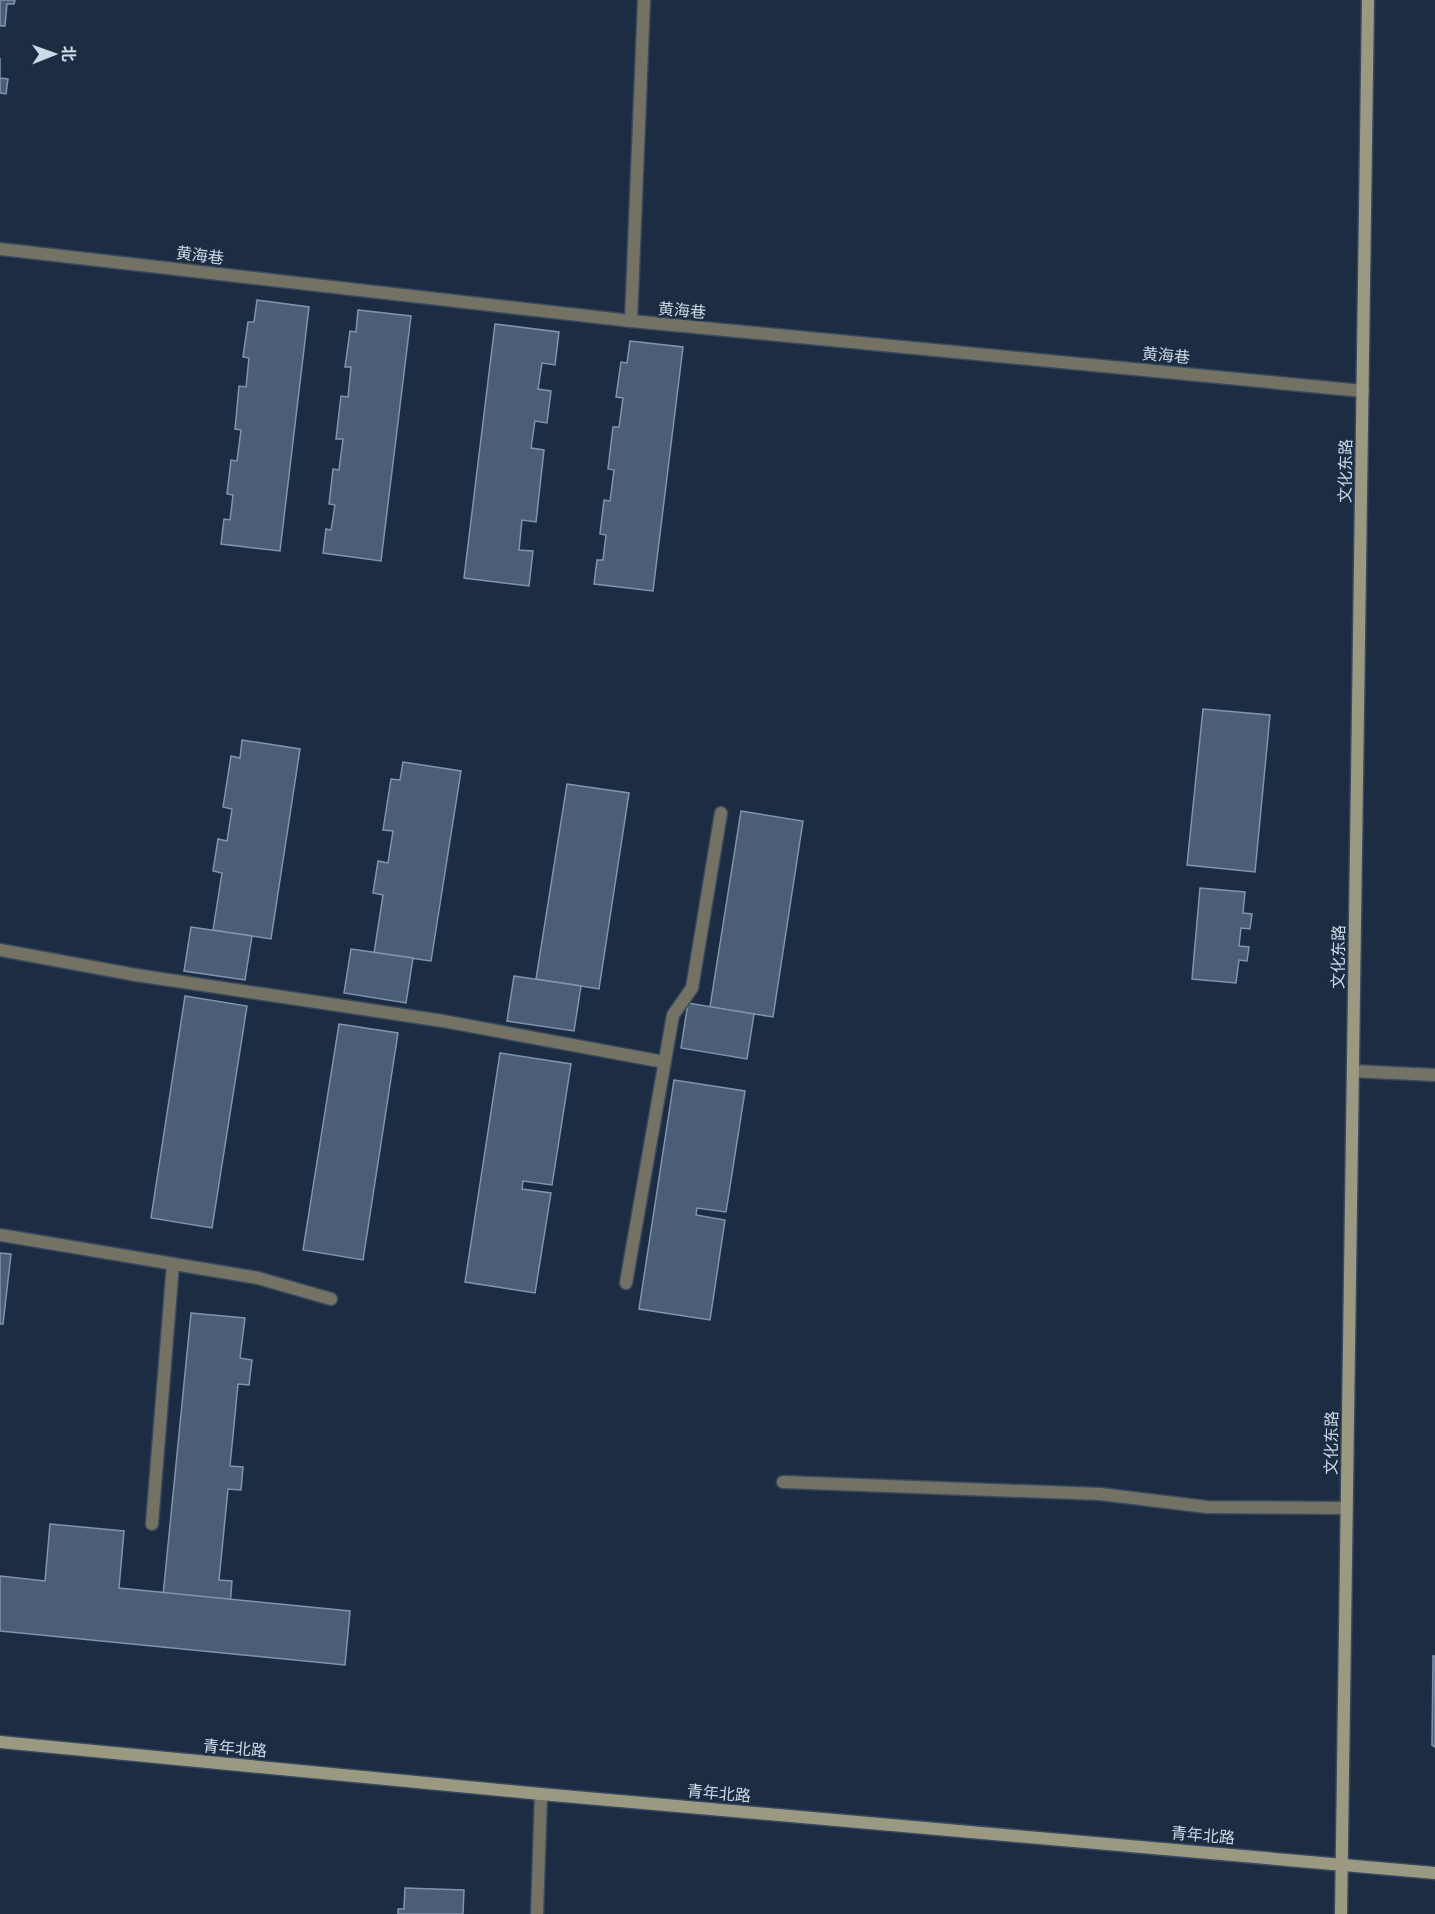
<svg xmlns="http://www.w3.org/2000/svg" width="1435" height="1914" viewBox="0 0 1435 1914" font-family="Inter,'Noto Sans SC',sans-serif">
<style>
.building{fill:#4b5e77;stroke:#8094af;stroke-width:1.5}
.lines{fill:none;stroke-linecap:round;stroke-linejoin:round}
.lane-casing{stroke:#38495d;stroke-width:15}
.street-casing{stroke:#38495d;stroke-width:15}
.secondary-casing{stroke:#38495d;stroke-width:15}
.lane{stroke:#737264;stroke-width:12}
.street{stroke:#737264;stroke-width:12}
.secondary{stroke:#9c9983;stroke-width:12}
.labels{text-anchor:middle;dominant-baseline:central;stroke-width:4.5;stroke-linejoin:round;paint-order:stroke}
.street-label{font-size:16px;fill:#ced9e7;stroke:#1c2d43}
</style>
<rect width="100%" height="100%" fill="#1c2d43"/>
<g class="building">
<polygon points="0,0 15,0 14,4 7,4 5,26 0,26"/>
<polygon points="0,58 0,78 8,79 6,94 0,93"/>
<polygon points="257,300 309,307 280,551 221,544 224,519 230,520 233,495 227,494 231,460 237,461 241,430 235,429 239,386 246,387 249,358 243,357 248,322 254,322"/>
<polygon points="358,310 411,316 381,561 323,553 326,529 331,530 335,505 329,504 333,469 339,470 343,439 336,439 341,396 348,397 351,367 345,367 350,331 356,332"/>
<polygon points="495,324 559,332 555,365 542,363 538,389 551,391 547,423 535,421 531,448 544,450 536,522 522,520 519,550 533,551 529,586 464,578"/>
<polygon points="630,341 683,347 653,591 594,584 597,560 603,560 606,535 600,534 604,500 610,501 614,470 608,469 613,427 619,427 623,398 616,397 621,362 627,363"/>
<polygon points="1203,709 1270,715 1255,872 1187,865"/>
<polygon points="242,740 300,749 271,939 213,930 222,873 213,871 218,839 227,841 232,809 223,807 231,756 240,758"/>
<polygon points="403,762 461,771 431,961 374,953 383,895 373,893 378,861 388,863 393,831 383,830 391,779 400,780"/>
<polygon points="567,784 629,793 599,989 536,979"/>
<polygon points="741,811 803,821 773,1017 710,1007"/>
<polygon points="1200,888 1245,892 1243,913 1252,914 1250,929 1241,928 1239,946 1249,947 1247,961 1239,960 1236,983 1192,979"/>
<polygon points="191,927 252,936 245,980 184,971"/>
<polygon points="351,949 413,958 406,1003 344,993"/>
<polygon points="514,976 581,986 574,1031 507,1021"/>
<polygon points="185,996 247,1006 212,1228 151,1218"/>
<polygon points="688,1003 754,1014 747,1059 681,1048"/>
<polygon points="339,1024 398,1033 363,1260 303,1250"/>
<polygon points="500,1053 571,1064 552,1185 523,1181 522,1189 551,1193 535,1293 465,1282"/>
<polygon points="674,1080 745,1091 726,1212 697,1208 696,1215 725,1220 710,1320 639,1309"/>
<polygon points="0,1253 11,1254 3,1324 0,1324"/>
<polygon points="191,1313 245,1318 240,1358 252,1360 249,1385 238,1384 230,1466 243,1467 241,1490 228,1489 219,1580 232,1581 230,1605 217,1604 215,1621 161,1616"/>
<polygon points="50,1524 124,1531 119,1588 350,1611 345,1665 0,1631 0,1576 45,1581"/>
<polygon points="1433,1656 1435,1656 1435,1747 1432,1745"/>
<polygon points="405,1888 464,1890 463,1914 398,1914 398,1909 404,1909"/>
</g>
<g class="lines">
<g class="lane-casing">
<g id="lane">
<polyline points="136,975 443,1021 664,1062"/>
<polyline points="0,1235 258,1278 331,1299"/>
<polyline points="626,1283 673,1015 692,988 721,813"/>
<polyline points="783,1482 1100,1494 1207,1507 1346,1508"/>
<polyline points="152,1524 173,1264"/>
</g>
</g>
<g class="street-casing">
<g id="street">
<polyline points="0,249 631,321 1363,391"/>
<polyline points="631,321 644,0"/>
<polyline points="0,950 136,975"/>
<polyline points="1353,1071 1435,1075"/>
<polyline points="537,1914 541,1794"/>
</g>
</g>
<g class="secondary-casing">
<g id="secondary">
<polyline points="0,1742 541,1794 1435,1873"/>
<polyline points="1341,1914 1368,0"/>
</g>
</g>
<use href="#lane" class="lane"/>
<use href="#street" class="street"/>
<use href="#secondary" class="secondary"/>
</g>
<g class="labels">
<g class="street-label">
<text transform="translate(200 255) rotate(7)">黄海巷</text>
<text transform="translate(682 310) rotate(5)">黄海巷</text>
<text transform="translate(1166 355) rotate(5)">黄海巷</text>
<text transform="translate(1345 471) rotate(-89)">文化东路</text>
<text transform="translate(1338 957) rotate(-89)">文化东路</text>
<text transform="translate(1331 1443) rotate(-89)">文化东路</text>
<text transform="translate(235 1748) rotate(5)">青年北路</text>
<text transform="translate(719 1793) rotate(5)">青年北路</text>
<text transform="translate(1203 1835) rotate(5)">青年北路</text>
</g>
</g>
<g transform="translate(54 54) rotate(89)" stroke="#1c2d43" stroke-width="4.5" paint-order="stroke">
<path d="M0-4.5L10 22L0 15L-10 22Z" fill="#ced9e7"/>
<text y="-9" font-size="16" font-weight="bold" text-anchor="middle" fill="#ced9e7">北</text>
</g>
</svg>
